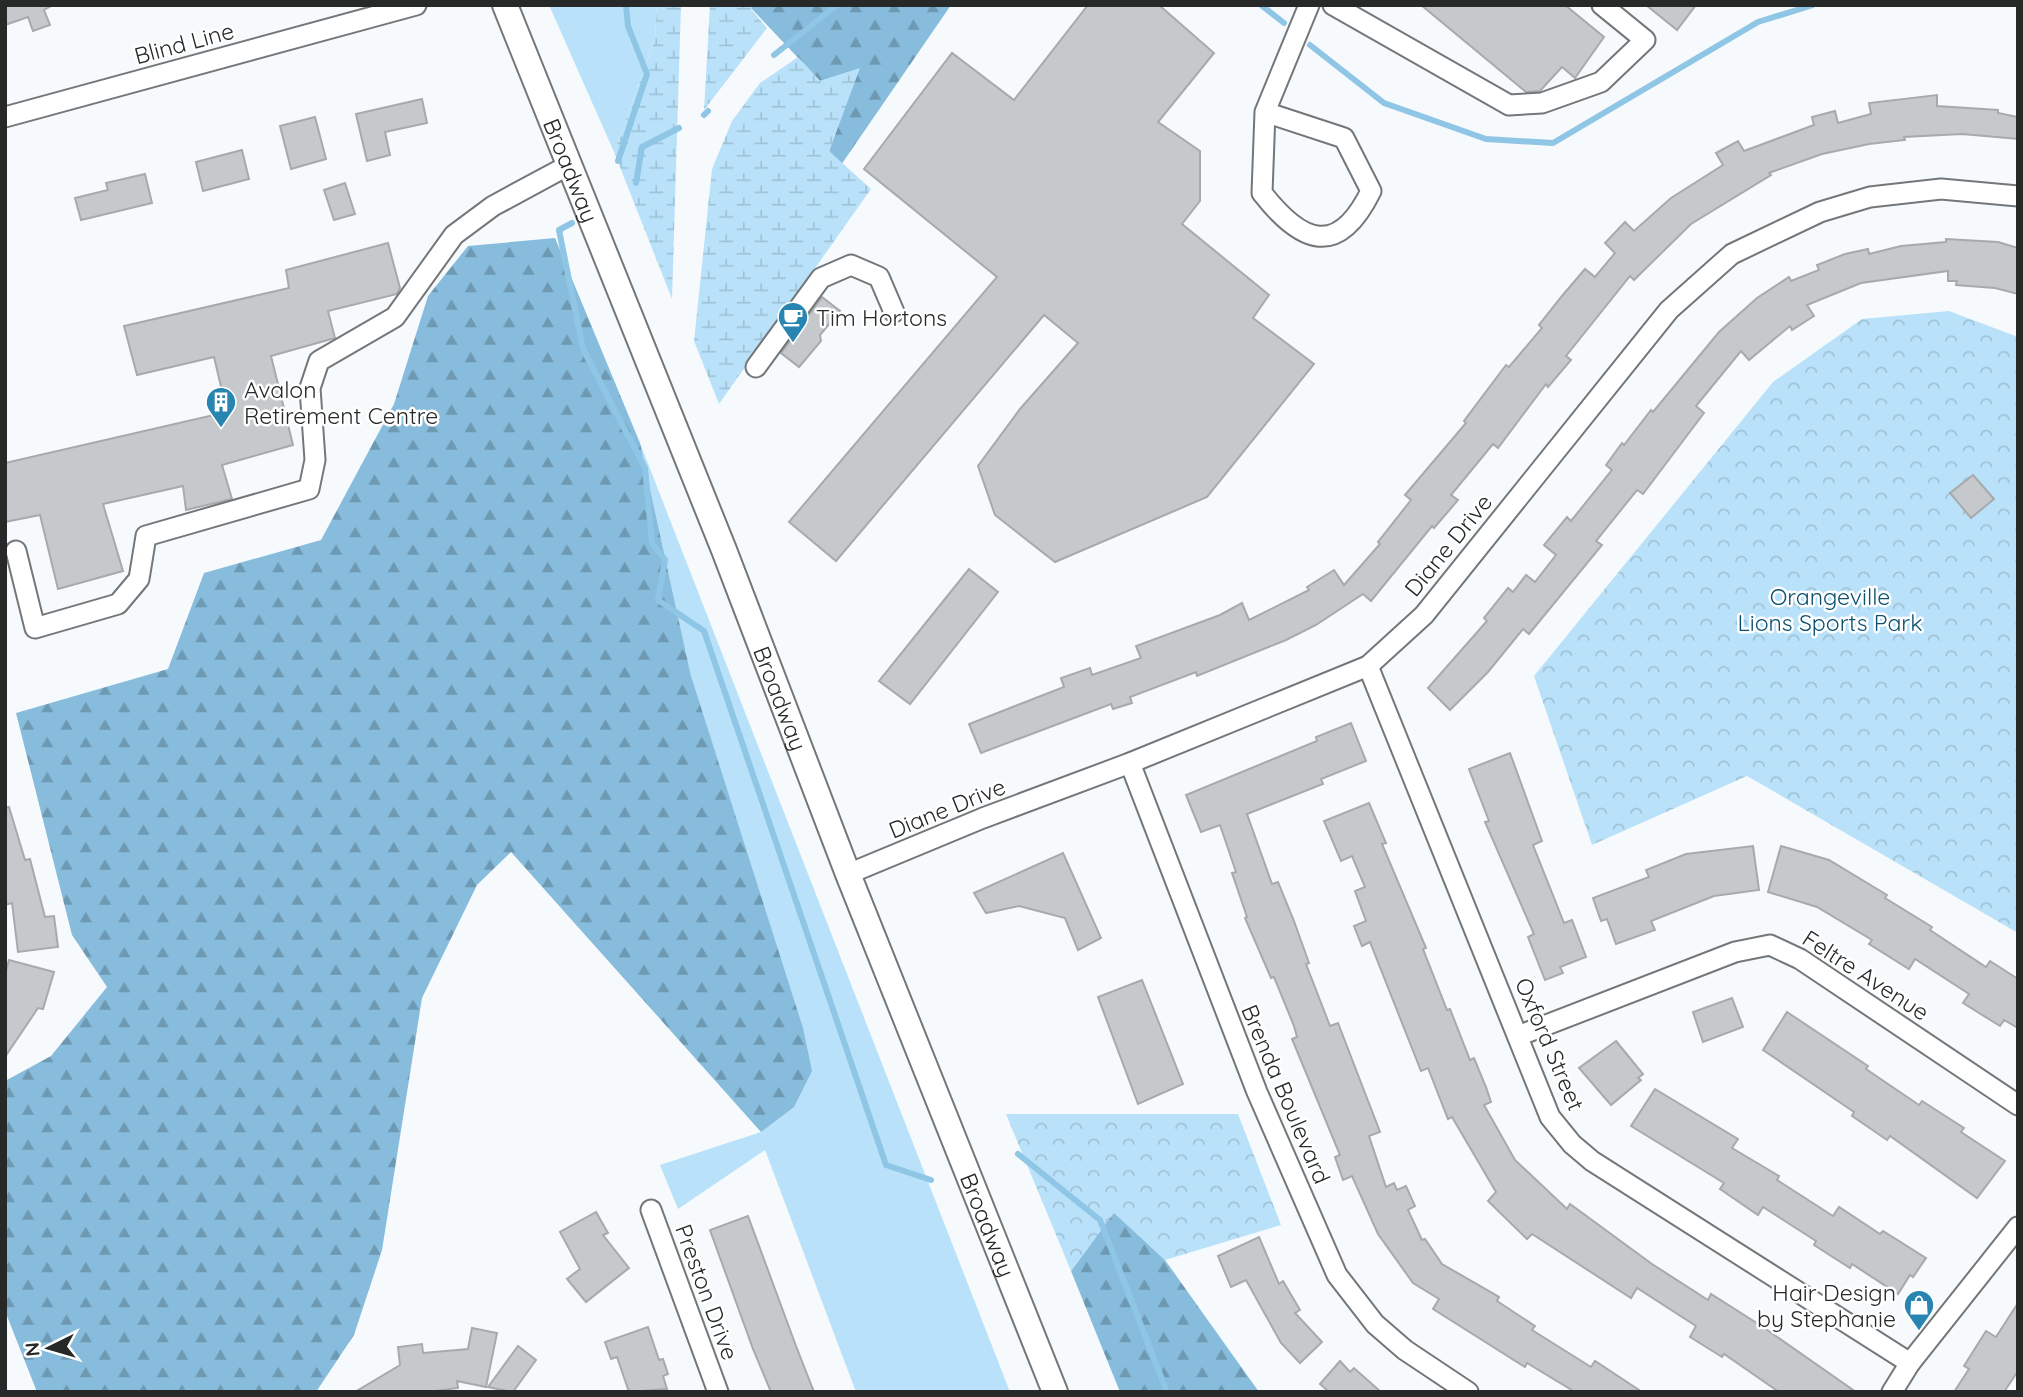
<svg xmlns="http://www.w3.org/2000/svg" width="2023" height="1397" viewBox="0 0 2023 1397" font-family="Quicksand,sans-serif">
<style>
.grass{fill:#b9e2fa}
.forest{fill:url(#forest-firs)}
.wetland{fill:url(#wetland-marsh)}
.park{fill:url(#park-crowns)}
.lines{fill:none;stroke-linecap:round;stroke-linejoin:round}
.stream{stroke:#8fc5e5;stroke-width:6}
.building{fill:#c6c9cb;stroke:#a7aaac;stroke-width:2}
.minor-casing{stroke:#747779;stroke-width:23}
.major-casing{stroke:#747779;stroke-width:28}
.minor{stroke:#fff;stroke-width:19}
.major{stroke:#fff;stroke-width:24}
.labels{text-anchor:middle;dominant-baseline:central;stroke-width:5;stroke-linejoin:round;paint-order:stroke}
.street-label{font-size:23px;fill:#272929;stroke:#fff}
.poi-label{font-size:23px;fill:#272929;stroke:#fff;text-anchor:start}
.park-label{font-size:23px;fill:#0b5070;stroke:#fff}
</style>
<defs>
<pattern id="forest-firs" width="22" height="20" patternUnits="userSpaceOnUse" patternTransform="scale(1.75)"><rect width="22" height="20" fill="#87bcdc"/><path d="M5 1l3.5 6h-7zM16 11l3.5 6h-7z" fill="#6e99b2"/></pattern>
<pattern id="wetland-marsh" width="20" height="14" patternUnits="userSpaceOnUse" patternTransform="scale(1.75)"><rect width="20" height="14" fill="#b9e2fa"/><path d="M1 5h8M5 5V1M11 12h8M15 12V8" fill="none" stroke="#9fc2d6"/></pattern>
<pattern id="park-crowns" width="20" height="18" patternUnits="userSpaceOnUse" patternTransform="scale(1.75)"><rect width="20" height="18" fill="#b9e2fa"/><path d="M2 6a3 3 0 1 1 6 0M12 15a3 3 0 1 1 6 0" fill="none" stroke="#9fc2d6"/></pattern>
</defs>
<rect width="100%" height="100%" fill="#f7fafc"/>
<g class="grass">
<polygon points="549,5 657,5 655,40 614,152"/>
<polygon points="640,443 1010,1392 856,1392 765,1150 678,1209 660,1165 761,1132 691,676"/>
</g>
<g class="forest">
<polygon points="753,5 951,5 841,165 829,151 859,69 820,81 751,8"/>
<polygon points="555,238 640,443 691,676 803,1028 812,1071 794,1107 761,1132 511,852 477,885 422,998 382,1250 354,1335 316,1392 37,1392 5,1311 5,1081 51,1056 107,987 72,935 16,713 168,669 204,573 321,540 394,404 428,296 468,246"/>
<polygon points="1114,1212 1165,1260 1259,1392 1120,1392 1071,1271"/>
</g>
<g class="wetland">
<polygon points="657,5 681,5 672,299 614,152 655,40"/>
<polygon points="710,5 753,5 751,9 767,28 704,110"/>
<polygon points="798,57 820,81 860,68 829,151 871,189 719,404 694,341 712,169 732,121 760,83"/>
</g>
<g class="park">
<polygon points="1949,311 2018,337 2018,933 1747,776 1592,845 1534,676 1773,382 1862,319"/>
<polygon points="1006,1114 1238,1114 1281,1225 1165,1260 1114,1213 1071,1271"/>
</g>
<g class="lines">
<g class="stream">
<polyline points="1261,5 1284,23"/>
<polyline points="1310,45 1384,103 1486,139 1553,143 1758,22 1813,5"/>
<polyline points="774,55 837,5"/>
<polyline points="704,115 708,111"/>
<polyline points="618,161 647,74 628,26 626,5"/>
<polyline points="636,183 642,147 679,128"/>
<polyline points="572,223 559,230 583,349 645,468 652,543 665,560 658,600 704,631 886,1165 931,1180"/>
<polyline points="1018,1154 1100,1220 1167,1392"/>
</g>
</g>
<g class="building">
<polygon points="5,5 53,5 44,10 50,25 33,31 28,17 5,25"/>
<polygon points="1088,5 1159,5 1214,53 1158,122 1200,151 1200,201 1182,224 1269,295 1253,318 1314,364 1207,497 1055,562 995,515 978,466 1020,409 1078,343 1044,315 836,561 789,522 997,277 864,169 952,53 1014,100"/>
<polygon points="1421,5 1565,5 1604,37 1575,78 1562,67 1540,91 1526,92"/>
<polygon points="1646,5 1696,5 1677,30"/>
<polygon points="1937,95 1937,106 1998,110 1998,113 2018,117 2018,139 1962,134 1904,137 1905,140 1869,144 1822,154 1769,173 1771,175 1691,224 1634,280 1630,276 1566,356 1571,360 1548,387 1546,384 1498,448 1493,444 1451,495 1458,500 1434,528 1432,526 1371,601 1363,594 1316,625 1286,640 1197,676 1196,672 1130,697 1132,703 1113,709 1111,704 981,753 969,724 1064,687 1061,678 1090,668 1092,675 1141,658 1136,646 1220,615 1242,603 1249,620 1309,590 1307,587 1334,570 1344,585 1380,544 1378,542 1411,500 1405,495 1466,423 1464,421 1506,365 1509,367 1542,328 1539,325 1562,296 1585,269 1595,277 1615,253 1605,243 1625,222 1634,231 1671,198 1723,165 1716,153 1738,141 1744,151 1814,125 1812,117 1835,111 1838,123 1871,114 1869,103"/>
<polygon points="422,99 427,123 385,132 390,155 367,161 356,114"/>
<polygon points="315,117 326,159 291,169 280,126"/>
<polygon points="242,150 249,179 203,191 196,162"/>
<polygon points="145,174 152,203 81,220 75,198 108,190 106,183"/>
<polygon points="345,183 355,214 334,220 324,190"/>
<polygon points="1946,239 1998,242 2018,248 2018,294 1995,288 1956,285 1957,281 1948,281 1948,271 1861,283 1807,305 1814,316 1792,330 1790,326 1749,360 1741,351 1696,406 1704,413 1643,494 1637,490 1596,541 1602,545 1529,634 1523,629 1488,672 1450,710 1428,688 1487,621 1484,618 1508,588 1513,592 1526,575 1535,582 1556,555 1544,545 1567,517 1571,521 1612,470 1606,465 1622,443 1624,445 1651,410 1653,412 1719,332 1757,298 1789,277 1791,281 1819,270 1817,265 1845,254 1868,249 1869,254 1901,246 1946,242"/>
<polygon points="388,243 400,288 397,294 328,311 335,338 271,356 293,445 222,465 232,499 186,510 183,486 103,504 123,571 58,589 40,515 5,522 5,463 227,412 214,357 137,375 124,326 289,288 286,270"/>
<polygon points="822,297 840,311 820,335 821,341 799,367 781,353"/>
<polygon points="1973,475 1994,499 1971,518 1950,493"/>
<polygon points="969,569 998,592 910,704 879,681"/>
<polygon points="1351,723 1366,761 1321,779 1323,784 1247,814 1272,884 1278,882 1294,921 1309,963 1306,964 1330,1026 1338,1023 1380,1132 1369,1136 1386,1187 1394,1183 1397,1190 1406,1186 1415,1206 1408,1210 1422,1240 1425,1239 1442,1264 1499,1297 1497,1301 1535,1326 1532,1330 1591,1367 1595,1361 1642,1392 1575,1392 1527,1363 1525,1367 1433,1309 1439,1299 1413,1283 1378,1234 1352,1176 1343,1180 1335,1157 1340,1155 1292,1039 1297,1037 1294,1026 1274,977 1271,978 1245,918 1247,917 1232,873 1236,872 1220,825 1201,832 1186,795 1317,741 1316,737"/>
<polygon points="1510,753 1542,841 1533,845 1564,923 1572,920 1586,957 1560,967 1563,973 1545,980 1528,937 1534,934 1485,822 1489,821 1469,769"/>
<polygon points="1369,803 1386,843 1382,844 1426,948 1423,949 1447,1010 1450,1009 1470,1060 1474,1058 1486,1087 1491,1102 1484,1105 1515,1160 1567,1209 1570,1204 1652,1264 1708,1300 1711,1294 1763,1327 1856,1392 1779,1392 1724,1354 1722,1357 1690,1337 1696,1326 1637,1288 1631,1298 1532,1234 1527,1239 1488,1201 1496,1192 1452,1117 1448,1119 1428,1068 1421,1071 1370,942 1362,946 1354,926 1366,921 1355,891 1365,887 1352,856 1341,861 1324,821"/>
<polygon points="9,807 25,860 30,859 45,917 54,916 58,947 18,952 12,903 5,905 5,808"/>
<polygon points="1753,846 1759,890 1714,896 1651,921 1655,930 1616,944 1607,919 1601,921 1593,898 1649,877 1646,870 1686,854"/>
<polygon points="1781,846 1829,860 1887,895 1885,898 1932,927 1930,930 1986,967 1990,961 2018,979 2018,1028 2004,1020 2000,1026 1963,1003 1969,994 1915,959 1909,969 1869,944 1872,940 1817,907 1768,892"/>
<polygon points="1063,853 1101,938 1078,950 1065,918 1019,906 986,913 974,893"/>
<polygon points="9,960 54,972 43,1009 38,1008 5,1057 5,974"/>
<polygon points="1142,980 1183,1084 1138,1104 1098,997"/>
<polygon points="1732,998 1743,1027 1703,1042 1693,1012"/>
<polygon points="1787,1012 1868,1066 1866,1069 1919,1105 1922,1101 1964,1128 1961,1132 2005,1161 1977,1198 1890,1136 1887,1140 1852,1116 1854,1112 1763,1050"/>
<polygon points="1616,1041 1643,1074 1638,1078 1641,1080 1611,1105 1579,1068"/>
<polygon points="1655,1089 1738,1139 1732,1148 1779,1176 1777,1180 1833,1216 1839,1207 1880,1234 1883,1231 1926,1258 1913,1277 1910,1275 1898,1294 1852,1264 1850,1268 1814,1245 1816,1241 1763,1207 1758,1215 1720,1189 1724,1183 1631,1126"/>
<polygon points="596,1212 608,1233 603,1235 629,1268 586,1302 567,1279 580,1269 560,1232"/>
<polygon points="748,1216 796,1346 814,1392 771,1392 753,1349 710,1230"/>
<polygon points="1259,1237 1279,1284 1283,1281 1300,1310 1295,1313 1322,1342 1300,1363 1281,1343 1246,1280 1231,1287 1218,1256"/>
<polygon points="2018,1303 2018,1371 2004,1392 1954,1392 1969,1369 1964,1366 1986,1331 1996,1337"/>
<polygon points="648,1327 659,1360 663,1359 668,1374 663,1376 667,1389 629,1392 617,1357 611,1359 605,1342"/>
<polygon points="472,1328 497,1333 486,1387 457,1381 458,1388 428,1392 355,1392 400,1365 398,1347 422,1344 423,1353 468,1349"/>
<polygon points="518,1346 536,1360 513,1392 488,1387"/>
<polygon points="1340,1361 1350,1372 1354,1368 1381,1392 1329,1392 1320,1384"/>
</g>
<g class="lines">
<g class="minor-casing">
<g id="minor">
<polyline points="1333,5 1509,105 1542,103 1601,82 1645,40 1602,5"/>
<path d="M1265 112 1344 138 1371 191C1338 258 1302 244 1262 193L1265 112 1309 5"/>
<polyline points="5,117 416,5"/>
<polyline points="756,367 821,278 851,265 879,277 894,312"/>
<polyline points="16,551 35,628 118,604 139,579 146,536 309,489 315,460 310,388 319,361 395,317 454,235 493,206 569,165"/>
<polyline points="1368,666 1550,1117 1572,1144 1592,1161 1910,1363"/>
<polyline points="1130,763 1257,1092 1337,1275 1375,1324 1405,1350 1468,1392"/>
<polyline points="848,874 983,818 1130,763 1368,666 1424,615 1669,310 1732,254 1820,212 1870,197 1941,189 2018,196"/>
<polyline points="1518,1036 1735,952 1770,945 1800,959 2018,1105"/>
<polyline points="651,1210 718,1392"/>
<polyline points="1892,1392 1910,1363 2018,1227"/>
</g>
</g>
<g class="major-casing">
<g id="major">
<path id="s1" d="M505 5 724 550 848 874 1055 1392"/>
</g>
</g>
<use href="#minor" class="minor"/>
<use href="#major" class="major"/>
</g>
<defs>
<g id="cafe-pin" transform="scale(1.575)"><path d="M0 17L-7.5 6A9.5 9.5 0 1 1 7.5 6Z" fill="#2884b1" stroke="#fff"/><path d="M-5.5-4.5H6V0H3Q3 3.5 0 3.5H-2.5Q-5.5 3.5-5.5 0ZM3-3.2v2h1.7v-2ZM-6 4.5H4V6H-6Z" fill="#fff"/></g>
<g id="building-pin" transform="scale(1.575)"><path d="M0 17L-7.5 6A9.5 9.5 0 1 1 7.5 6Z" fill="#2884b1" stroke="#fff"/><path d="M-4-6H4V6H1V3H-1V6H-4ZM-2.5-4.3h1.7v1.8h-1.7ZM.8-4.3h1.7v1.8H.8ZM-2.5-1h1.7V.8h-1.7ZM.8-1h1.7V.8H.8Z" fill="#fff"/></g>
<g id="shop-pin" transform="scale(1.575)"><path d="M0 17L-7.5 6A9.5 9.5 0 1 1 7.5 6Z" fill="#2884b1" stroke="#fff"/><path d="M-5-2.5h2.3a2.7 3.5 0 0 1 5.4 0H5L5.5 6h-11ZM-1.5-2.5h3a1.5 2.3 0 0 0-3 0Z" fill="#fff"/></g>
</defs>
<g fill-rule="evenodd">
<use href="#cafe-pin" x="793" y="317"/>
<use href="#building-pin" x="221" y="402"/>
<use href="#shop-pin" x="1919" y="1305"/>
</g>
<g class="labels">
<g class="street-label">
<text transform="translate(184 43) rotate(-15)">Blind Line</text>
<text stroke="none"><textPath href="#s1" startOffset="178">Broadway</textPath></text>
<text transform="translate(1448 545) rotate(-51)">Diane Drive</text>
<text stroke="none"><textPath href="#s1" startOffset="746">Broadway</textPath></text>
<text transform="translate(947 808) rotate(-22)">Diane Drive</text>
<text transform="translate(1866 975) rotate(33)">Feltre Avenue</text>
<text transform="translate(1550 1044) rotate(67)">Oxford Street</text>
<text transform="translate(1286 1094) rotate(67)">Brenda Boulevard</text>
<text stroke="none"><textPath href="#s1" startOffset="1312">Broadway</textPath></text>
<text transform="translate(707 1292) rotate(70)">Preston Drive</text>
</g>
<g class="poi-label">
<text x="816" y="317">Tim Hortons</text>
<text x="244" y="389">Avalon<tspan x="244" dy="26">Retirement Centre</tspan></text>
<text x="1896" y="1292" text-anchor="end">Hair Design<tspan x="1896" dy="26">by Stephanie</tspan></text>
</g>
<g class="park-label">
<text x="1830" y="596">Orangeville<tspan x="1830" dy="26">Lions Sports Park</tspan></text>
</g>
</g>
<rect width="2023" height="1397" fill="none" stroke="#272929" stroke-width="14"/>
<g transform="translate(49 1348) rotate(265)" stroke="#ffffff" stroke-width="5" paint-order="stroke">
<path d="M0-5L12 26L0 18L-12 26Z" fill="#272929"/>
<text y="-10" font-size="19" font-weight="bold" text-anchor="middle" fill="#272929">N</text>
</g>
</svg>
